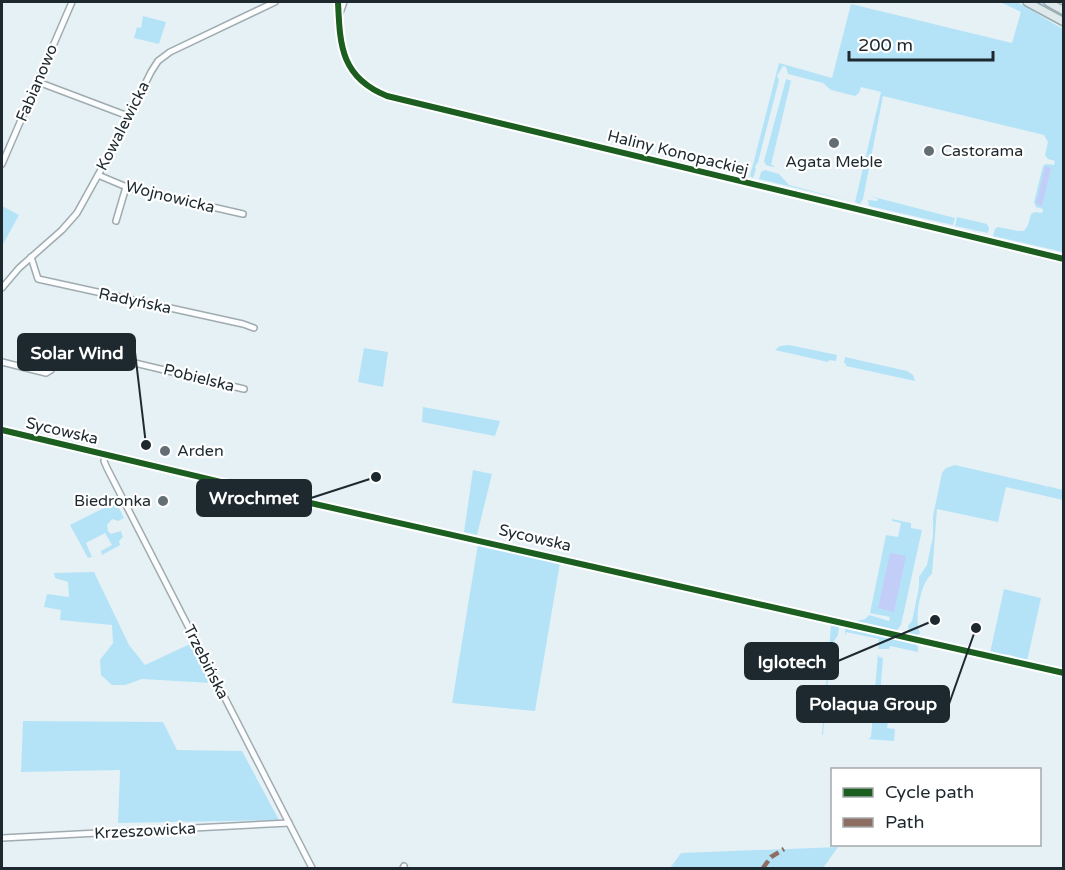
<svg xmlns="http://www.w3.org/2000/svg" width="1065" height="870" viewBox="0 0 1065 870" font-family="'Varela Round',sans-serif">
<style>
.green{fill:#b4e3f7}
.water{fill:#c2cef7}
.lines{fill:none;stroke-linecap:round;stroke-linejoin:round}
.stream{stroke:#c2cef7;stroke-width:1.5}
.minor-casing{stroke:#a0abb0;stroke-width:8}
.major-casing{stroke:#98adb1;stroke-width:10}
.minor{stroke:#fbfdfe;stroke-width:5}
.major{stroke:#dfe9eb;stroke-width:7}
.quiet{stroke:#8d6e63;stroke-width:4.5;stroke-dasharray:9 4.5;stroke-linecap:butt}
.cycleway-casing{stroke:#fff;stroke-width:10}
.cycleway{stroke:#1b5e20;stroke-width:6}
.poi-dot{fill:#636f74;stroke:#fff;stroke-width:2}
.labels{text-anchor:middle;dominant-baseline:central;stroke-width:4.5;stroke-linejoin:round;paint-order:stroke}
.street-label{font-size:16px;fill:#1d292e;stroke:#fff}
.poi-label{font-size:16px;fill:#1d292e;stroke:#fff;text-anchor:start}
.leader{fill:none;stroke:#1d292e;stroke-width:2}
.callout-dot{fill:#1d292e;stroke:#fff;stroke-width:2}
.callout{fill:#1d292e;stroke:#1d292e;stroke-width:2}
.callout-label{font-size:18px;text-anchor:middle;font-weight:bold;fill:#fff}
</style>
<rect width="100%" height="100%" fill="#e6f1f6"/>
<g class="green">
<polygon points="1000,2 1017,2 1063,29 1063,252 993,236 995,229 998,227 1018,231 1024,231 1028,225 1031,214 1035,212 1042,213 1043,209 1036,207 1034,202 1043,166 1046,164 1054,165 1055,161 1048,159 1045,155 1048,142 1044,135 883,96 863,199 860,204 855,202 881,92 861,87 859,93 855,96 831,90 823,83 788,74 786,67 783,66 777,76 779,80 758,162 755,167 756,169 753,178 750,176 779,63 832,78 851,4 1012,43 1021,12"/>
<polygon points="143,16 166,22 159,44 134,38 137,27 141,28"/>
<polygon points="786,79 795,82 791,81 771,165 775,166 773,167 766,165 764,161"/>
<polygon points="765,170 779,174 789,185 850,201 759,179 761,172"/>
<polygon points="870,196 955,218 953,225 869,206 868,200 877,201 878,199"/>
<polygon points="2,206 19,215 2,246"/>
<polygon points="957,217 987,224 989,228 988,233 955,226"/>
<polygon points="789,345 837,355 836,361 829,360 828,362 775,350 780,346"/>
<polygon points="364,348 388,352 383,387 358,382"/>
<polygon points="845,357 907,371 913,375 915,381 846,366 846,364 844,363"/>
<polygon points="423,407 500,421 495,436 422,422"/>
<path d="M955 465 1046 486V490L1047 486 1063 490V500L1006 487 998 522 937 509 932 574C920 582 914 621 920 633L916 637 909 633 908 626 912 621 919 587V577L927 565 933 536V516L942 473 946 468Z"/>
<polygon points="473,470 492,474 477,535 464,532"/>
<polygon points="116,502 124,518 118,521 112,519 107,525 108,531 111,534 121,531 123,537 119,541 120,545 102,555 101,551 112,545 105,533 86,543 92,557 88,558 70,525"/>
<polygon points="892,519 911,523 911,528 922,530 901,625 897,630 857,621 865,619 869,615 889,621 890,617 870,613 886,535 898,537 901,523 892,521"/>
<polygon points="478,544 560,563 535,711 452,703"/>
<polygon points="94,572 129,645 145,665 190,644 210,683 142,679 125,685 112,685 101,675 100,660 113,643 112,625 60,620 61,610 44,607 47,594 69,597 68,582 55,578 54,573"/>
<polygon points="1004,589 1041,598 1027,661 1010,655 990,653"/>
<polygon points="824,621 835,623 839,627 838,635 831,645 823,735 822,735 831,626"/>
<polygon points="848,627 915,642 918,647 918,652 890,646 889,649 878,649 879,639 846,632 845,637 845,630"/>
<polygon points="878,654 879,657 883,658 878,721 888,722 887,728 895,729 894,741 868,739 871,737"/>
<polygon points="23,721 163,722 177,750 242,751 279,820 118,823 120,770 21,772"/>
<polygon points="838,847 823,868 670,868 681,853"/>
</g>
<g class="water">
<polygon points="1045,166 1051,168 1042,206 1036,204"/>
<polygon points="890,553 906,556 894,612 878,608"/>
</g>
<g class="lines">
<polyline class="stream" points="1039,2 1064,17"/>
<g class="minor-casing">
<g id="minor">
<path d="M338 2C340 44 340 77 387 96L1064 259"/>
<polyline points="340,13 344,2"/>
<polyline points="38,82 128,116"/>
<polyline points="2,164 72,2"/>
<polyline points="98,175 129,188 243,214"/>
<polyline points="116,221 126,187"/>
<polyline points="31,257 38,279 243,324 254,328"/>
<polyline points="2,288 19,268 62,230 77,213 113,148 151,72 158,61 170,52 275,2"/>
<polyline points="2,362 46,373 51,370 52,348 59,345 244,389"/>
<polyline points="2,430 297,500 1064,673"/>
<polyline points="105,455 104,461 107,468 312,868"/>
<polyline points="2,838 289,823"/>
<polyline points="403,868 404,866"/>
</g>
</g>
<g class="major-casing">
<g id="major">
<polyline points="1027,2 1064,22"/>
<polyline points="1048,2 1064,11"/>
</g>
</g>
<use href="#minor" class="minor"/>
<use href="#major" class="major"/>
<polyline class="quiet" points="763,868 771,857 784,849"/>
<g class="cycleway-casing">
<g id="cycleway">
<path d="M338 2C340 44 340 77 387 96L1064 259"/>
<polyline points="2,430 297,500 1064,673"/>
</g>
</g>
<use href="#cycleway" class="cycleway"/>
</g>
<g class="poi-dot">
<circle cx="834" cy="143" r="6"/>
<circle cx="929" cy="151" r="6"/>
<circle cx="165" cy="451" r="6"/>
<circle cx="163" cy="501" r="6"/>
</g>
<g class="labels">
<g class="street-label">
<text transform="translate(37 83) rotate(-67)">Fabianowo</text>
<text transform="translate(123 126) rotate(-63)">Kowalewicka</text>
<text transform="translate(678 153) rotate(14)">Haliny Konopackiej</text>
<text transform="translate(170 197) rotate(14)">Wojnowicka</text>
<text transform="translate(135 301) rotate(12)">Radyńska</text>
<text transform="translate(199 378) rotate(14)">Pobielska</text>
<text transform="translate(62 431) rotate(13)">Sycowska</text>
<text transform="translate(535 538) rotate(13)">Sycowska</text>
<text transform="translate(206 662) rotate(63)">Trzebińska</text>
<text transform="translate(145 831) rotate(-3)">Krzeszowicka</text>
</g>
<g class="poi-label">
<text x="941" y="151">Castorama</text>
<text x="834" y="162" text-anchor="middle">Agata Meble</text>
<text x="177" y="451">Arden</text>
<text x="151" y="501" text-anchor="end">Biedronka</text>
</g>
</g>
<path class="leader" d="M146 445L135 352M376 477L311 498M935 620L838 661M976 628L949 704"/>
<g class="callout-dot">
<circle cx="146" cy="445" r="6"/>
<circle cx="376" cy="477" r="6"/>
<circle cx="935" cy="620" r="6"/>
<circle cx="976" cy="628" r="6"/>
</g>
<g class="callout">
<rect x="18" y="334" width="117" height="36" rx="6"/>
<rect x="197" y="480" width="114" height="36" rx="6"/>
<rect x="745" y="643" width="93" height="36" rx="6"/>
<rect x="797" y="686" width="152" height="36" rx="6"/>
</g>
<g class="callout-label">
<text x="77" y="359">Solar Wind</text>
<text x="254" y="504">Wrochmet</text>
<text x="792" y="668">Iglotech</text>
<text x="873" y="710">Polaqua Group</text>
</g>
<rect width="1065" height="870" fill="none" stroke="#1d292e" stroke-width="6"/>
<rect x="831" y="768" width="210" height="78" fill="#ffffff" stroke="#a5a9ab" stroke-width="1.5"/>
<rect x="843" y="788" width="30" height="9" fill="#1b5e20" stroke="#a5a9ab" stroke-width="1.5"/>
<text x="885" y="798" font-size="18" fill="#1d292e">Cycle path</text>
<rect x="843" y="818" width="30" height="9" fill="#8d6e63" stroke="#a5a9ab" stroke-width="1.5"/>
<text x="885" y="828" font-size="18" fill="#1d292e">Path</text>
<path d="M849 51v9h144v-9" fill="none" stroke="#1d292e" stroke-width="3"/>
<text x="858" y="51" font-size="18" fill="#1d292e" stroke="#ffffff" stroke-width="4.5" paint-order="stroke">200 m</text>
</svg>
